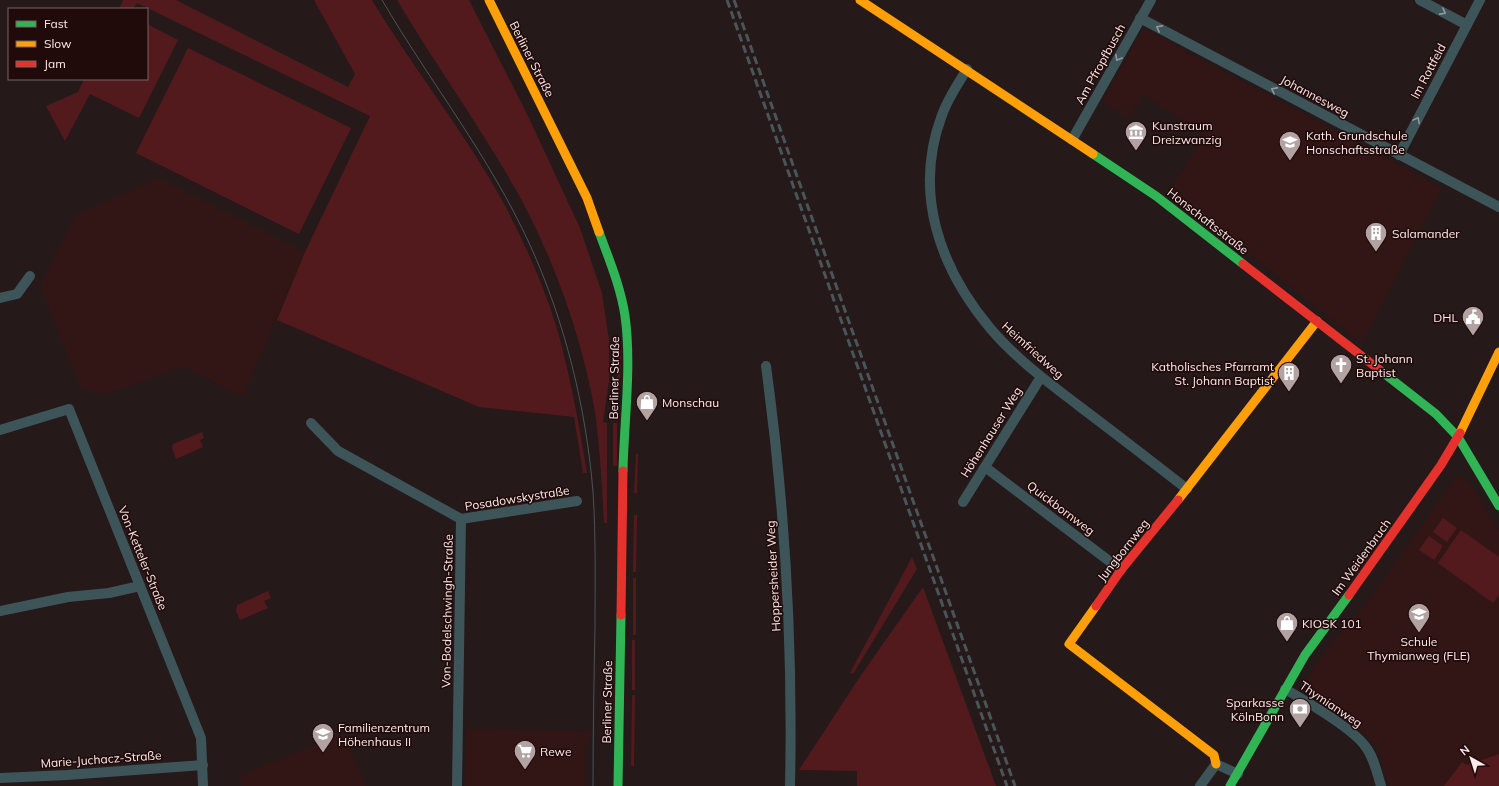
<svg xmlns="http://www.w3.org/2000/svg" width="1499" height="786" viewBox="0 0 1499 786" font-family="Mulish,sans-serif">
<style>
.built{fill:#321616}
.green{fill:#531a1d}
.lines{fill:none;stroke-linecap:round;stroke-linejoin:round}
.street{stroke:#3d5559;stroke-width:10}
.fast{stroke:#30b455;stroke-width:9}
.slow{stroke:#ff9f0a;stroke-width:9}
.jam{stroke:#e5322d;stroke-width:9}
.tram{stroke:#495559;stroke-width:1}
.rail{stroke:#495559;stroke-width:3;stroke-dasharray:8 4;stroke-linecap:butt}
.oneway{stroke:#94989b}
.labels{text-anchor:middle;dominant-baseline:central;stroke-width:3;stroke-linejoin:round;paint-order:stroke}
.street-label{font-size:12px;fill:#feebeb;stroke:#200a0a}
.poi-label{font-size:12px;fill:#feebeb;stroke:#200a0a;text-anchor:start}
</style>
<rect width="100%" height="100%" fill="#251919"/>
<g class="built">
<polygon points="1144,28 1442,188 1362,343 1169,191 1205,135 1144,95 1129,118 1102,102"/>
<polygon points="157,178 305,252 243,397 191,370 184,368 176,369 109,393 102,394 81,389 40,286 75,216"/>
<polygon points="1457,476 1469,482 1499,530 1499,754 1467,765 1462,762 1444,786 1389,786 1378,751 1372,741 1350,722 1311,696 1307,689 1307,681 1315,666 1336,637 1361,611"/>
<polygon points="466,729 589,731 589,743 586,743 585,786 465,786"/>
<polygon points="344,733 366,786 241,786 241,775"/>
</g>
<g class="green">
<path d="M123 0H176L348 87 355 74 314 0H372C413 68 464 131 502 200 526 245 548 294 561 343 572 386 580 429 587 473H583L574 417 479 407 277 320 305 252 370 116 137 3 133 9H119Z"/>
<path d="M397 0H469L529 118 580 228 602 293 609 340V381L603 422 607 423V523H604C602 487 600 448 595 412 582 337 553 256 516 190 479 125 435 64 397 0Z"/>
<polygon points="147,24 178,40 139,118 90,94 65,141 46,106 78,92 84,79 147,79"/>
<polygon points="188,48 351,128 299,234 136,153"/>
<polygon points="618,350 621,350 620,382 617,382"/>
<rect x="613" y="423" width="4" height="43"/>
<polygon points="202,432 204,438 200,440 203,447 176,459 172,448 173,444"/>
<polygon points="636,454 638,454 637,493 634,493"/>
<polygon points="634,515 637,515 636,572 633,572"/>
<polygon points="1443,518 1457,528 1447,542 1433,532"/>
<polygon points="1461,530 1499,557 1499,595 1493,603 1438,563"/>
<polygon points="1429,536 1443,546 1434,560 1419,550"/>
<polygon points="912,557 917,569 853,674 850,673"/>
<rect x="633" y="578" width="3" height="57"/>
<polygon points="923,587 996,786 857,786 857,771 799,770 859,678"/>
<polygon points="268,591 271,598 264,601 268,608 240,620 236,611 237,605"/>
<rect x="632" y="640" width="3" height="50"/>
<polygon points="632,695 635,695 634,766 631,766"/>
<polygon points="1499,754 1499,786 1444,786 1462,762 1467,765"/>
</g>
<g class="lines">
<g class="street">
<polyline points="1420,0 1467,25"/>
<polyline points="1140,18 1499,207"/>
<path d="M967 69C958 84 948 98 942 115 913 192 939 267 990 328 1015 358 1048 382 1079 406 1115 433 1151 461 1187 489"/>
<polyline points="1072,140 1151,0"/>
<polyline points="1399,155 1480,0"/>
<polyline points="0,298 17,294 30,276"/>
<path d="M766 366C785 505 793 646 790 786"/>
<polyline points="311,423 338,451 461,519 457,786"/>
<polyline points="0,430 69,409 201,738 203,786"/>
<polyline points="985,467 1121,570"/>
<polyline points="963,502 1041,377"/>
<polyline points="461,519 577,501"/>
<polyline points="0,611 68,597 109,593 140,586"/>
<path d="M1285 689C1304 700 1353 729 1365 746 1374 757 1377 773 1381 786"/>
<polyline points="0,778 67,775 203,765"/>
<polyline points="1200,786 1216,764 1238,774"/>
</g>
<g class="fast">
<polyline points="1093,154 1156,196 1243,264"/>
<path d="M599 232C609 259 621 288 625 316 632 366 624 421 623 471"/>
<polyline points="1381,371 1436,414 1458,437 1499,506"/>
<polyline points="618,786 621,615"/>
<polyline points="1230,786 1305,655 1349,595"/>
</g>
<g class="slow">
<polyline points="489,0 587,198 599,232"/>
<polyline points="860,0 1093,154"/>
<polyline points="1460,433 1499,352"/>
<polyline points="1178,500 1317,321"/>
<polyline points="1096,606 1069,644 1214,755 1216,764"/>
</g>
<g class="jam">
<polyline points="1243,264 1381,371"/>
<polyline points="1349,595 1441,465 1460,433"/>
<polyline points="1096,606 1121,570 1178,500"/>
<polyline points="621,615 623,471"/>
</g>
<path class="tram" d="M382 0C430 82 490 157 530 245 565 322 586 407 593 492 596 537 595 582 595 626 594 680 593 733 593 786"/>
<g class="rail">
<polyline points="727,0 1007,786"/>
<polyline points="734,0 1015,786"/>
</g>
</g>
<defs><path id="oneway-chevron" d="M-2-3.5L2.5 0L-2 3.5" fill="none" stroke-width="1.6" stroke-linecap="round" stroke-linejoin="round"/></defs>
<g class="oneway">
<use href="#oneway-chevron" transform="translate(1443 12) rotate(28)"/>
<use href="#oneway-chevron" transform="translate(1159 28) rotate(-152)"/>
<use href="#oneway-chevron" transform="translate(1118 58) rotate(119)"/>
<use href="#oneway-chevron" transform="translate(1274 90) rotate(-152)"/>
<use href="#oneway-chevron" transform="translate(1417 120) rotate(-62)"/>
</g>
<defs>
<g id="museum-pin" transform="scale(1.15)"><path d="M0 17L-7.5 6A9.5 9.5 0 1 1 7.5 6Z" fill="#b2a2a2" stroke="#200a0a"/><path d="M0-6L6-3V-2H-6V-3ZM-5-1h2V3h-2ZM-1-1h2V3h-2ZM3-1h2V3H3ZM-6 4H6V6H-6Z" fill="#fff"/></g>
<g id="school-pin" transform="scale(1.15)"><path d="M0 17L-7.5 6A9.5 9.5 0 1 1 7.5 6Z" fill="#b2a2a2" stroke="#200a0a"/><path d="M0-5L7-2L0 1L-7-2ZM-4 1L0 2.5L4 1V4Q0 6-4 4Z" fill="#fff"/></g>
<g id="building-pin" transform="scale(1.15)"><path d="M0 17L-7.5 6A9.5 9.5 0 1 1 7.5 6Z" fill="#b2a2a2" stroke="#200a0a"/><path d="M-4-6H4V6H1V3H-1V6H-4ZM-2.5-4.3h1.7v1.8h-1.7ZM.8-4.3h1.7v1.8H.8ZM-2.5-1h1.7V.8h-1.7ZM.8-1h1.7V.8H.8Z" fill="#fff"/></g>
<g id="civic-pin" transform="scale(1.15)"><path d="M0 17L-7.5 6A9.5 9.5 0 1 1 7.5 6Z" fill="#b2a2a2" stroke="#200a0a"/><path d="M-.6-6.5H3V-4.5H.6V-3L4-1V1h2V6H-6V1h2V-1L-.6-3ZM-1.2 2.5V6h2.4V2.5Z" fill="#fff"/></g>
<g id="church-pin" transform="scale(1.15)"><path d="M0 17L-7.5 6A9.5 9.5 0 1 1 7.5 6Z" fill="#b2a2a2" stroke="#200a0a"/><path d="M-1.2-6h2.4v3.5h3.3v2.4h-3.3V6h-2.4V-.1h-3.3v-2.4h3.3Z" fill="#fff"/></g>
<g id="shop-pin" transform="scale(1.15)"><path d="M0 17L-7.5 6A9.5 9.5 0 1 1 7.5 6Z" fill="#b2a2a2" stroke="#200a0a"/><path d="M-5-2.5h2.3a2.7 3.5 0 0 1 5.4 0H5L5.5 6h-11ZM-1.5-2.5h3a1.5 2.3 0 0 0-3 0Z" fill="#fff"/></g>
<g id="bank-pin" transform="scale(1.15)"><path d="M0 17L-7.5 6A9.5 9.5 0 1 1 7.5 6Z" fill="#b2a2a2" stroke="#200a0a"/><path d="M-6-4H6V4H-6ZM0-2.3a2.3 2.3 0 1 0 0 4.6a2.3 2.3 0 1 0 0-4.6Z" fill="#fff"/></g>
<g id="supermarket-pin" transform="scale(1.15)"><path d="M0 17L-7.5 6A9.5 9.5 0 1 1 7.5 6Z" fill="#b2a2a2" stroke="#200a0a"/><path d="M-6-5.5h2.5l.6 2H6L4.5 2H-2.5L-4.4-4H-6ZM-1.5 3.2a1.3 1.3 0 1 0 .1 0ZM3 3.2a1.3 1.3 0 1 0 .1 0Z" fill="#fff"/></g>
</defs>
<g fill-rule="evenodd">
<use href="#museum-pin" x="1136" y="132"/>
<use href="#school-pin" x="1290" y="142"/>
<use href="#building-pin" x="1376" y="233"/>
<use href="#civic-pin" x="1473" y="317"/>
<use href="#church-pin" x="1341" y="365"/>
<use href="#building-pin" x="1289" y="373"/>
<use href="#shop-pin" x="647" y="402"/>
<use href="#school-pin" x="1419" y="614"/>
<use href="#shop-pin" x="1287" y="623"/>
<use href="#bank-pin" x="1300" y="709"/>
<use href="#school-pin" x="323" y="734"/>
<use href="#supermarket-pin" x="525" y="751"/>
</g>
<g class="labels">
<g class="street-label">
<text transform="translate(532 59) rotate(63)">Berliner Straße</text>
<text transform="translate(1100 64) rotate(-61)">Am Pfropfbusch</text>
<text transform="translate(1428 71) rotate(-62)">Im Rottfeld</text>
<text transform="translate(1315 96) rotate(28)">Johannesweg</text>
<text transform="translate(1208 221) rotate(38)">Honschaftsstraße</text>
<text transform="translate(1033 350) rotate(42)">Heimfriedweg</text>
<text transform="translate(614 378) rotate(-89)">Berliner Straße</text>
<text transform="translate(991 432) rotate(-58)">Höhenhauser Weg</text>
<text transform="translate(517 498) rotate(-9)">Posadowskystraße</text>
<text transform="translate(1061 508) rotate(37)">Quickbornweg</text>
<text transform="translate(1123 550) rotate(-52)">Jungbornweg</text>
<text transform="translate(1361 557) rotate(-54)">Im Weidenbruch</text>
<text transform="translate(143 558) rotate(68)">Von-Ketteler-Straße</text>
<text transform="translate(773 576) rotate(-93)">Hoppersheider Weg</text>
<text transform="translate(447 611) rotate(-89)">Von-Bodelschwingh-Straße</text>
<text transform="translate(607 702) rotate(-89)">Berliner Straße</text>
<text transform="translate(1331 704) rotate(34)">Thymianweg</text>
<text transform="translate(101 759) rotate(-4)">Marie-Juchacz-Straße</text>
</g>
<g class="poi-label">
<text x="1152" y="125">Kunstraum<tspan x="1152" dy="14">Dreizwanzig</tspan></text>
<text x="1306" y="135">Kath. Grundschule<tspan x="1306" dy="14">Honschaftsstraße</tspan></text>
<text x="1392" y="233">Salamander</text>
<text x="1458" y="317" text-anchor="end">DHL</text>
<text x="1356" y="358">St. Johann<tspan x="1356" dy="14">Baptist</tspan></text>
<text x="1274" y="366" text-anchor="end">Katholisches Pfarramt<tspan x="1274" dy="14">St. Johann Baptist</tspan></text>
<text x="662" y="402">Monschau</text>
<text x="1302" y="623">KIOSK 101</text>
<text x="1419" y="641" text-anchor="middle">Schule<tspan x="1419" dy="14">Thymianweg (FLE)</tspan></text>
<text x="1284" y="702" text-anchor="end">Sparkasse<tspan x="1284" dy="14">KölnBonn</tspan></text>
<text x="338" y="727">Familienzentrum<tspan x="338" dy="14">Höhenhaus II</tspan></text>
<text x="540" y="751">Rewe</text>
</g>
</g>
<rect x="8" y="8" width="140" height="72" fill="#200a0a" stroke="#796464"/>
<rect x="16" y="21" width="20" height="6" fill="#30b455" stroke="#796464"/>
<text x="44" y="28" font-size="12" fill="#feebeb">Fast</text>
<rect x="16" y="41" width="20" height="6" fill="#ff9f0a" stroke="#796464"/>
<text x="44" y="48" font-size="12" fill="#feebeb">Slow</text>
<rect x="16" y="61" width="20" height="6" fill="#e5322d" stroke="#796464"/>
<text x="44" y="68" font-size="12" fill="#feebeb">Jam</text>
<g transform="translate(1471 758) rotate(321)" stroke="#200a0a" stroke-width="3" paint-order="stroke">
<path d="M0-3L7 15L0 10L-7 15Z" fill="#feebeb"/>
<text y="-6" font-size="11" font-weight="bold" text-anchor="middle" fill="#feebeb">N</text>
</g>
</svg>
